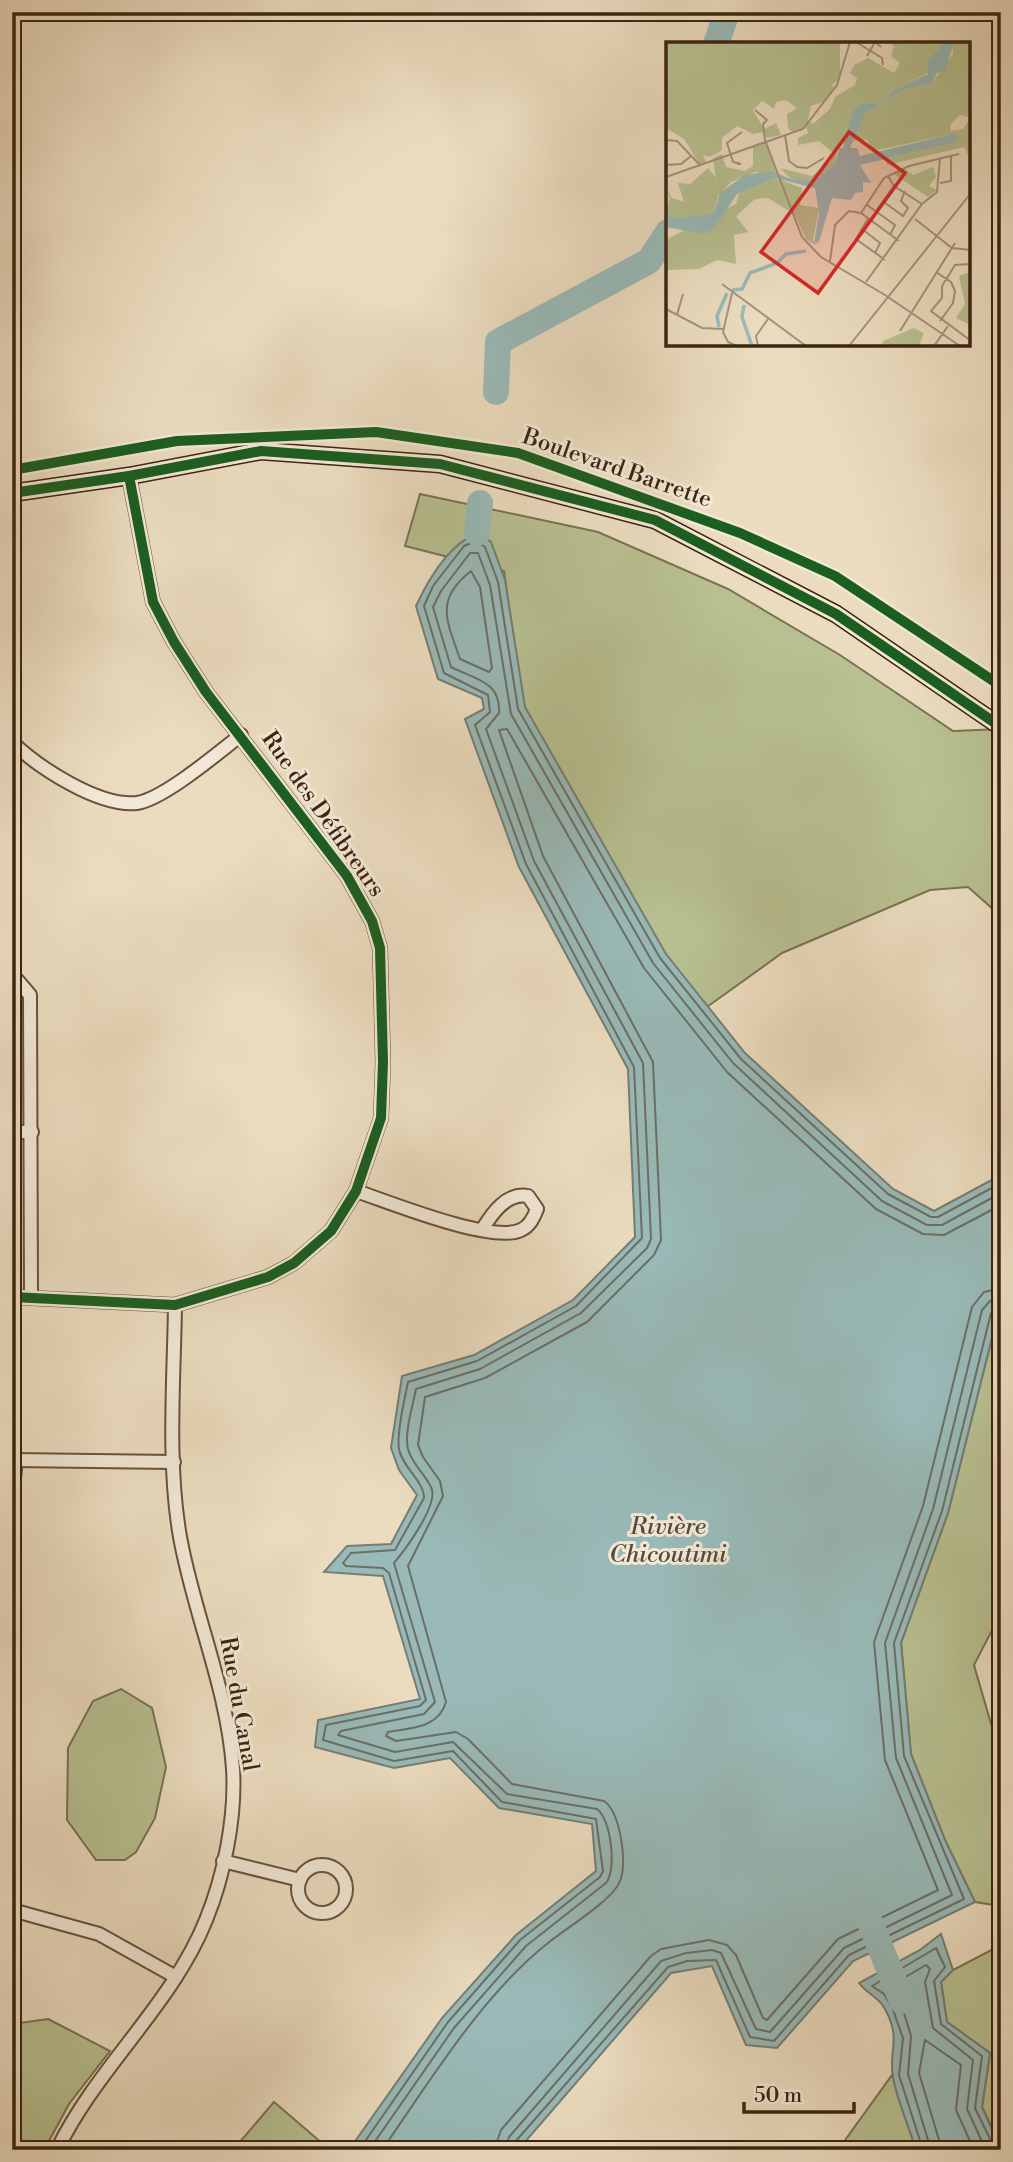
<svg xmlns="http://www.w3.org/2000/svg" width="1013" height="2162" viewBox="0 0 1013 2162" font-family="'Libre Bodoni',serif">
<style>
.green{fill:#b8c091;stroke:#7a7252;stroke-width:2}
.water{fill:#99bab8;stroke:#747e76;stroke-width:2}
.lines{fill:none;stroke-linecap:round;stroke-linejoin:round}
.shore{stroke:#6b6f65;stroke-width:2}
.river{stroke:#99bab8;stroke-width:26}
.street-casing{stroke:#68523d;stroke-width:16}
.secondary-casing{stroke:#3d2412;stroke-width:19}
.street{stroke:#f2e8d5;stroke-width:12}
.secondary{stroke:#f2e8d5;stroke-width:16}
.cycleway-casing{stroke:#f2e8d5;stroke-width:15}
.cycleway{stroke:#1b5e20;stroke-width:10}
.labels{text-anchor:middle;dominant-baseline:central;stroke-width:6;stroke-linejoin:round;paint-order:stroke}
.street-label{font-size:23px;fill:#3d2412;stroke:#f2e8d5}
.water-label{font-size:24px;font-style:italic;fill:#544a3c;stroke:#f2e8d5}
.inset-river{fill:none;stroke:#99bab8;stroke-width:3.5}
.inset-road{fill:none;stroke:#a5927a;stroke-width:2}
.view{fill:#d62828;fill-opacity:0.15;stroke:#d62828;stroke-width:3.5}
.inset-edge{fill:none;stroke:#3d2412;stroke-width:3.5}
</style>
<rect width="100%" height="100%" fill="#ebdcbf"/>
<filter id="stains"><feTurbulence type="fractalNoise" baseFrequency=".00286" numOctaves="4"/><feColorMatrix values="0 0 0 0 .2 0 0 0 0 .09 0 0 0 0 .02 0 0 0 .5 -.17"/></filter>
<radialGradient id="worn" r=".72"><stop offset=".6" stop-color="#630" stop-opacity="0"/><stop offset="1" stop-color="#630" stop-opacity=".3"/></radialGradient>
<g class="green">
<polygon points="420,494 598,532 728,589 840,655 953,731 1001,729 1001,923 994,910 968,887 930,890 782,953 707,1007 659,946 523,706 504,571 405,546"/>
<polygon points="1001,1302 1001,1613 974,1665 994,1734 1001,1741 1001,1906 975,1902 945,1840 911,1754 901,1643 948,1513"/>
<polygon points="121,1689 152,1708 166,1767 155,1818 136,1852 125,1860 96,1860 67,1820 68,1748 93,1701"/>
<polygon points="1001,1945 1001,2146 982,2107 990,2053 947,2022 941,1982 953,1970"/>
<polygon points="48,2019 110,2051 69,2104 44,2150 12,2150 12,2024"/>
<polygon points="892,2075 916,2150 838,2150"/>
<polygon points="274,2102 330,2150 233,2150"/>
</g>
<g class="water">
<path d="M477 533 491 542 505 580 525 707 666 954 745 1053 893 1189 934 1211 1001 1175V1302L948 1513 901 1643 911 1754 945 1840 975 1902 853 1961 777 2048 746 2045 712 1966 671 1973 518 2150H349L442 2018 516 1935 596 1871 592 1824 499 1808 450 1758 394 1768 315 1747 318 1720 420 1699 383 1576 324 1572 347 1546 391 1544 417 1495 399 1470 391 1448 402 1376 474 1355 573 1300 635 1237 628 1069 519 867 465 719 484 709 482 698 438 679 416 606C429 578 448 545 477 533Z"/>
<path d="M941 1934 953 1970 941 1982 947 2022 990 2053 982 2107 1001 2150H916C909 2126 897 2101 893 2077 888 2051 902 2040 885 2009 879 1997 867 1994 859 1983L920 1950Z"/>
</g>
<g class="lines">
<g class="shore">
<path d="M471 571 480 587 492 668 489 672 460 659C447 621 434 600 471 571Z"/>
<path d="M359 2150 448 2022 520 1940 600 1877 603 1871 596 1819 502 1802 453 1751 394 1761 323 1740 326 1725 420 1706 426 1700 389 1573 383 1568 346 1566 343 1563 351 1553 395 1550 424 1498C424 1481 402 1467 399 1449 396 1433 405 1398 408 1382L477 1361 576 1306 642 1238 634 1067 526 864 475 725 490 712 488 695 444 673 424 606 433 586 464 546 476 541 485 547 498 582 518 709 660 958 741 1059 888 1194 931 1217H938L1001 1183"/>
<path d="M369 2150 454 2028 526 1946 606 1883C617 1870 611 1819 597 1809L507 1794 453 1742 395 1752 338 1735 341 1731 424 1714 435 1702 394 1563C404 1551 440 1504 431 1487 424 1473 412 1464 408 1449 404 1433 413 1405 416 1389L480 1369 581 1313 647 1248 651 1239 643 1063 534 861 486 729 499 713C501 681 474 679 451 667L433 607 441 591 470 553H478L490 585 511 714 653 963 733 1063 882 1201 927 1225H942L1001 1193"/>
<path d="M382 2150C430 2081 482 1995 548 1943 565 1929 613 1900 620 1881 628 1863 620 1812 604 1801L512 1784 468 1739 456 1732 396 1741 386 1736 388 1732C411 1728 439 1728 446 1702L408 1566 443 1496 440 1481 423 1457 418 1445 425 1397 485 1378 587 1322 654 1255 661 1240 653 1062 543 856 499 730 507 729 644 968 727 1072 876 1209 923 1234 944 1235 1001 1205"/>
<polyline points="494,2150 501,2130 651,1956 661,1949 709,1940 727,1945 736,1955 763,2018 767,2020 838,1939 938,1890 885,1760 874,1642 923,1506 972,1307 984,1292 1001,1288"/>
<polyline points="505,2150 509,2137 661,1961 686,1953 712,1950 721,1953 756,2029 770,2032 844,1948 952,1895 896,1758 885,1643 933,1509 982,1310 990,1301 1001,1298"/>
<polyline points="513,2150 515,2142 668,1967 687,1961 716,1960 750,2037 774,2041 849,1955 964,1899 904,1756 894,1643 942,1511 991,1313 1001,1307"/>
<polyline points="923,2150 899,2075 903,2038 892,2007 884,1994 872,1986 936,1948 945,1967 934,1981 941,2024 982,2056 975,2108 992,2143 1001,2147"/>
<polyline points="931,2150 908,2074 911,2036 901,2003 890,1986 926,1965 930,1969 925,1982 933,2028 973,2060 967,2109 986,2150"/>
<polyline points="942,2150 919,2073 925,2040 961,2065 956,2110 974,2150"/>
</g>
<g class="river">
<polyline points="716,44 727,12"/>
<polyline points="496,392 498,342 649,261 668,232"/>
<polyline points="477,533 480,503"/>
<polyline points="868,1917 902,2001"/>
</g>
<g class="street-casing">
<g id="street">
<path d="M12 742C39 768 99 807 137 803 164 799 219 752 241 735"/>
<polyline points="12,974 30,995 31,1297"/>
<polyline points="12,1132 32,1132"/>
<path d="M356 1191C389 1202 492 1244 521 1230 530 1226 534 1217 537 1209L528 1196C507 1192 492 1213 482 1230"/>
<polyline points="12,1297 175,1305 268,1277 294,1263 331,1231 356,1191 381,1118 383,1062 380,948 372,921 347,876 206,692 174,642 153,602 129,476"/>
<polyline points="12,1460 174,1462"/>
<polyline points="12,1496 16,1460"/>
<polyline points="223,1861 300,1880"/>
<circle cx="322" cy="1889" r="24"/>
<polyline points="12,1910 99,1934 176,1977"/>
<path d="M57 2150C97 2067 172 2005 206 1920 224 1876 236 1817 233 1769 228 1690 194 1615 180 1537 167 1462 174 1381 175 1305"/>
</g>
</g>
<g class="secondary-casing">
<polyline id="secondary" points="12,493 129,476 261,451 440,464 655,520 836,614 1001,727"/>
</g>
<use href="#street" class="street"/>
<use href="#secondary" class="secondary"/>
<g class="cycleway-casing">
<g id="cycleway">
<polyline points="12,470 177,441 376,432 518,453 740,533 835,576 1001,686"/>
<polyline points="12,493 129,476 261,451 440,464 655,520 836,614 1001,727"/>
<polyline points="12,1297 175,1305 268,1277 294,1263 331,1231 356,1191 381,1118 383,1062 380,948 372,921 347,876 206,692 174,642 153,602 129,476"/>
</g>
</g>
<use href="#cycleway" class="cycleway"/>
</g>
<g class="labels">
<g class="street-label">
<text transform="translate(617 468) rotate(19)">Boulevard Barrette</text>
<text transform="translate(323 814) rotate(55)">Rue des Défibreurs</text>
<text transform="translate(239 1704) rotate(80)">Rue du Canal</text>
</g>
<g class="water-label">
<text x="668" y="1527">Rivière<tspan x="668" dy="28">Chicoutimi</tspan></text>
</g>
</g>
<g transform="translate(666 42)">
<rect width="304" height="304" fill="#ebdcbf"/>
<path d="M0 0H174V36L165 44 169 46 159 59 145 64 142 78 147 82 164 67 169 55 189 43 191 36 184 31 188 23 202 16 228 31 234 21 225 14 228 5 224 0H275V7L260 19 262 31 230 47 214 61 194 62 187 67 181 100 172 103 168 123 148 139H139L125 137 114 126 146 134 165 119 166 110 153 99 132 103V96L142 91 140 85 127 91 122 86 121 72 131 66 120 58 110 60 108 67 96 59 87 68 98 87 110 81 115 93 101 96 98 90 87 92 71 84 56 96V108L44 115 37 113 40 120 34 123 18 97 0 86ZM287 0H304V69L303 75 294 73 284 83 285 89 297 87 304 77 302 113 298 105 221 123 220 117 291 100V91L207 109 201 98 186 99 199 72 237 48 265 42 287 12ZM99 99 111 133 89 130 65 140 52 154 48 172 42 175 8 176 0 168 4 157 0 145 6 156 18 160 12 141 24 142 42 126 50 136 47 116 56 112 60 125 79 129 87 124V103ZM267 125 270 135 263 144 271 148 262 155 228 132 239 127 247 133ZM109 136 136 146 134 163 153 166 147 199 151 204 140 197 128 172 102 156 89 157 70 174 82 190 68 193 70 222 51 218 33 227 0 228 1 197 70 162 73 151ZM304 230V283L290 276 299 262 293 234ZM248 286 258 291 253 304H216L217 299Z" fill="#b8c091"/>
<path d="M275 0 288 1 279 29 271 31 265 42 237 48 199 72 184 106H177L187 67 194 62 214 61 230 47 262 32 260 19 274 7ZM291 91V100L194 123 205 141 197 140V150L189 151 185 158 166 156 153 200 148 202 153 171 149 146 109 136 71 152 47 188 37 192 0 185V168L8 176 48 172 54 151 79 133 105 129 125 137 148 139 168 123 174 106H191L194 114Z" fill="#99bab8"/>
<path class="inset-river" d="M66 248 76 247 84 231 111 221 120 212 140 209M78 263 76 275 86 304M53 285 51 274 61 251"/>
<path class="inset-road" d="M190 0 216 16 217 23M201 14 209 0 215 5M89 68 101 78 97 82 99 98 136 195 155 215 219 253M119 93 123 119 131 125 141 126 158 116M0 98 11 99 34 123M71 122H75L67 120 61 101 76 90M0 123 15 122 25 114M222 134 228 144 256 162M0 135 137 87 171 43 184 0M274 141 285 139V114M218 160 237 174 242 166 235 159 239 149M201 163 229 183 224 193M210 169 228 144M195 171 218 136 243 124 293 112M202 177 190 197 219 218M249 177 286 206 305 208M196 187 214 201 209 211M164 219 169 183 183 169 195 171 233 199M305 222 289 223 276 244V256L265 269 305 299M270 230 285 240 289 249 287 261 274 279M200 240 256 162 271 150 274 116M56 242 140 304M66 251 57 290 62 300 71 304M219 253 294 304M0 267 36 286 57 287M11 273 17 252M234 289 289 201M92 304 90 294 102 277M183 304 305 151M268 304 282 284"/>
<path class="view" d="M183 90 239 131 152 251 95 210Z"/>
<rect width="304" height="304" class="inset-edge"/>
</g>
<rect width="1013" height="2162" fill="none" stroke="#ebdcbf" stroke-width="42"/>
<rect x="14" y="14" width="985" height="2134" fill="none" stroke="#3d2412" stroke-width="3.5"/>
<rect x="21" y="21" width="971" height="2120" fill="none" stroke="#3d2412" stroke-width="2"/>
<path d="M744 2102v10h110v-10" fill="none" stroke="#3d2412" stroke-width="3.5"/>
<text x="754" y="2102" font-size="21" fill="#3d2412" stroke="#f2e8d5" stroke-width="5" paint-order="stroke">50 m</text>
<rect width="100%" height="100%" filter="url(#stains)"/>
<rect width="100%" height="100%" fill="url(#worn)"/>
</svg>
